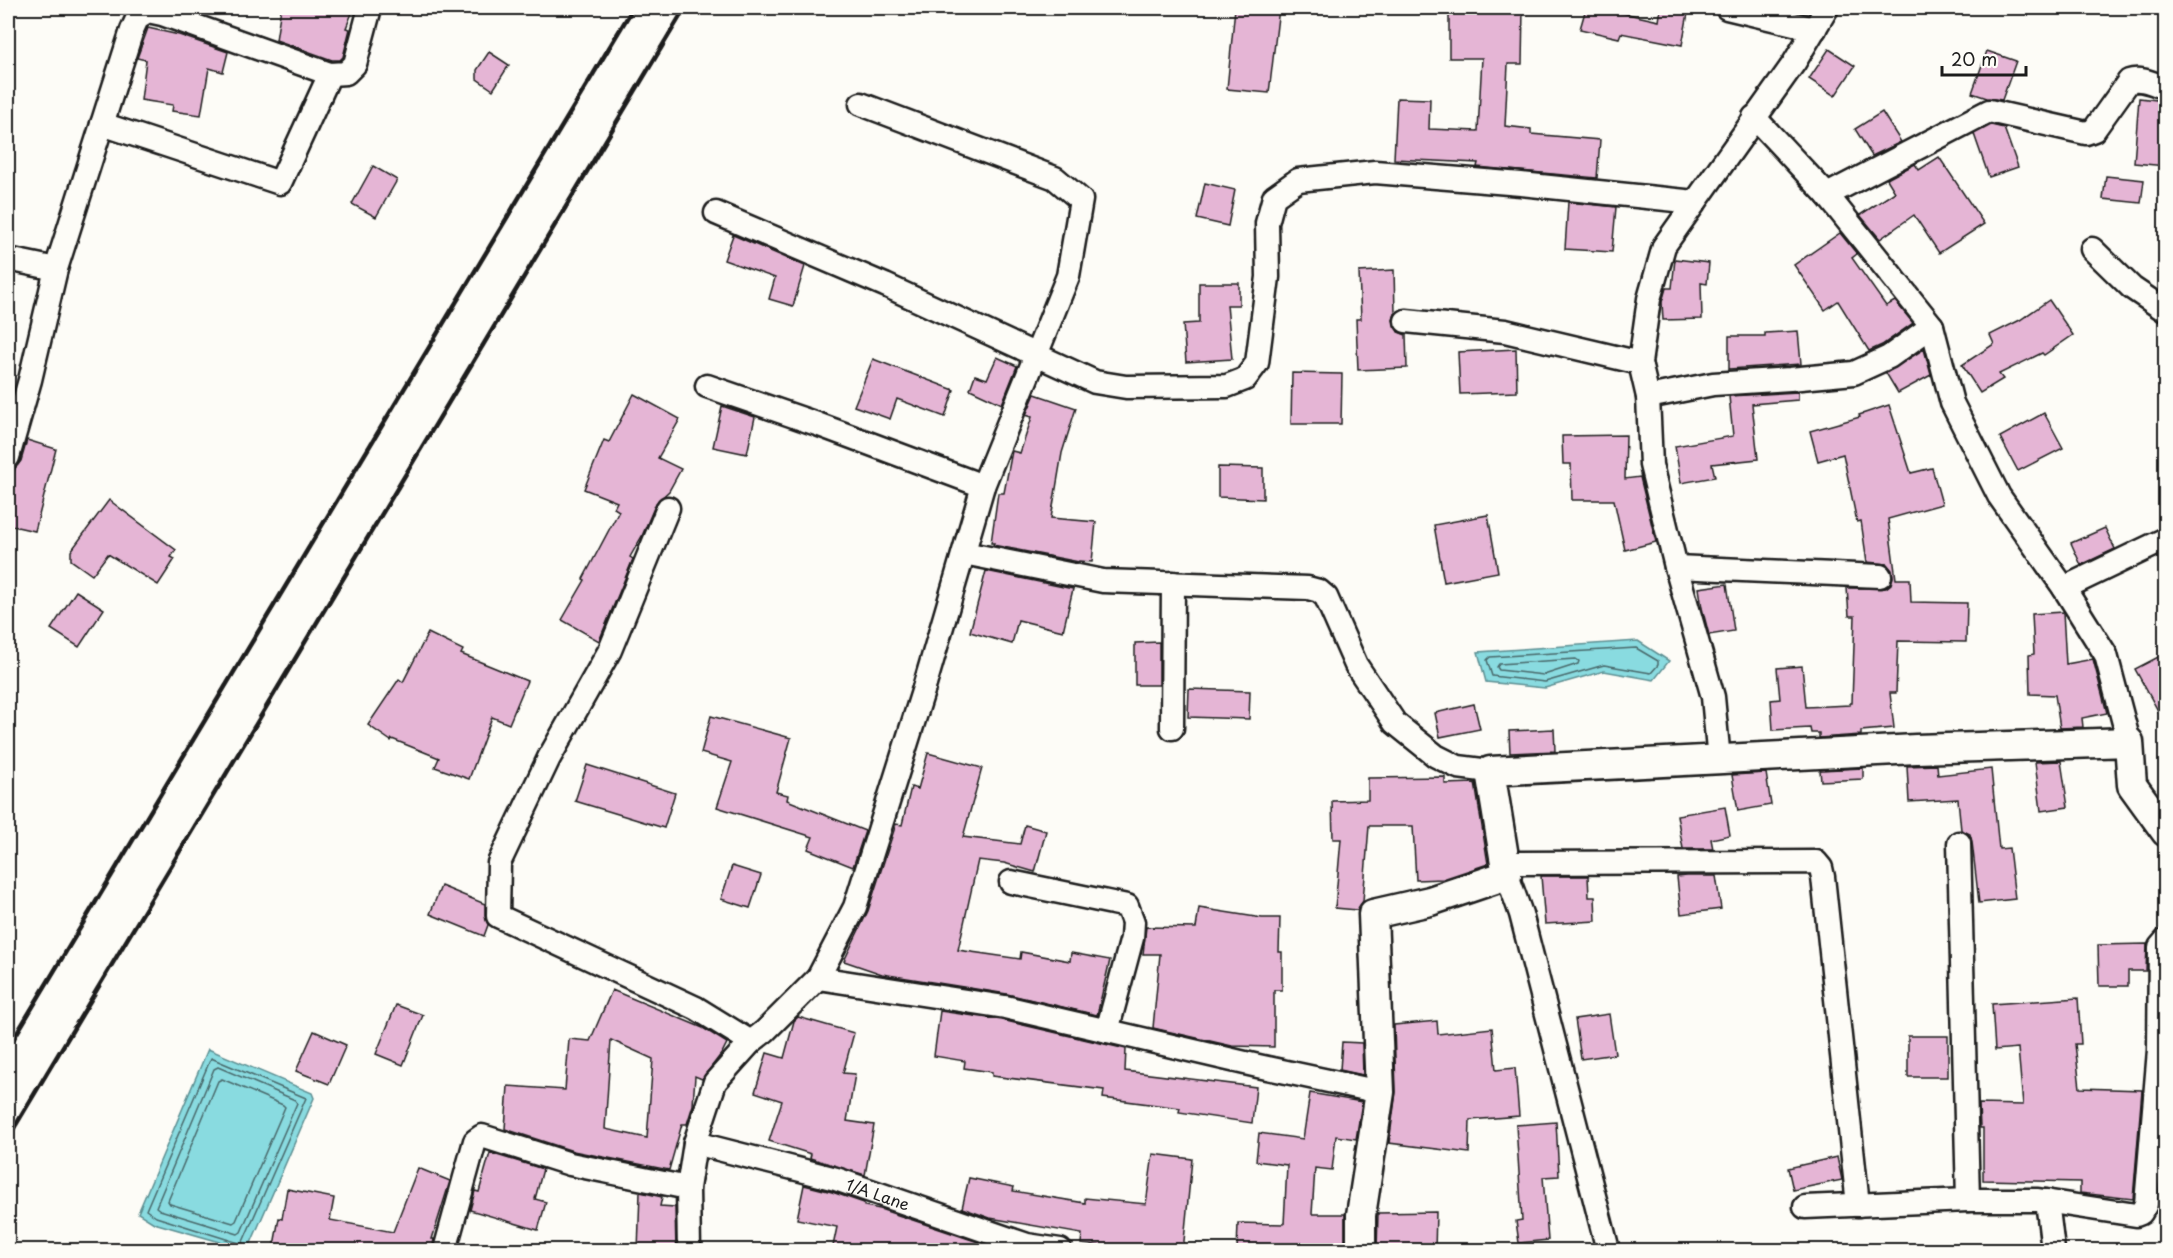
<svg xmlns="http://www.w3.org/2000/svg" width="2173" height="1258" viewBox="0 0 2173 1258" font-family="'Playpen Sans',sans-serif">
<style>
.water{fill:#89dbe0;stroke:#5d8f92;stroke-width:1.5}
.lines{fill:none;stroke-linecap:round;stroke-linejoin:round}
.shore{stroke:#48686a;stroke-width:1.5}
.building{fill:#e5b5d5;stroke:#1c1c1c;stroke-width:1.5;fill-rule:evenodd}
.minor-casing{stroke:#1c1c1c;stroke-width:27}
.tertiary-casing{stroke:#1c1c1c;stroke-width:33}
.minor{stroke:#fdfcf7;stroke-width:22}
.tertiary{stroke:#fdfcf7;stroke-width:28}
.rail{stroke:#1c1c1c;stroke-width:4.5}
.labels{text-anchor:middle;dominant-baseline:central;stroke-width:5;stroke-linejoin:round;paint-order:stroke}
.street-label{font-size:16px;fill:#1c1c1c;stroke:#fdfcf7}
</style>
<rect width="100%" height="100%" fill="#fdfcf7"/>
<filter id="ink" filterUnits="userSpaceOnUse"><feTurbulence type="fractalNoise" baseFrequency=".0167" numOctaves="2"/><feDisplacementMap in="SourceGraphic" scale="12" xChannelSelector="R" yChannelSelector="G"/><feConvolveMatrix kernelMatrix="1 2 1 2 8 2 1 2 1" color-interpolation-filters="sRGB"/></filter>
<g filter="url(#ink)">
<g class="water">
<polygon points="1638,641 1669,661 1654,680 1604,671 1545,688 1486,682 1478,652"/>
<polygon points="208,1049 312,1093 314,1098 248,1250 154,1223 138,1213"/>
</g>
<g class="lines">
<g class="shore">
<polygon points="1636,648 1658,661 1658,665 1651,673 1604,665 1545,682 1492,676 1487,660 1490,657"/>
<polygon points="1576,659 1579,661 1578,664 1544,675 1499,670 1497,667 1499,664"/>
<polygon points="211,1058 306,1098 242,1244 156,1217 146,1210"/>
<polygon points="218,1067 295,1100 297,1103 241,1232 238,1234 160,1210 156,1207 214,1069"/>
<polygon points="222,1079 283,1105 285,1107 236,1221 233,1223 170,1204 168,1201 218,1081"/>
</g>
</g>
<g class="building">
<polygon points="281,8 354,8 346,28 350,29 343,57 340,60 332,60 276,40"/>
<polygon points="1235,8 1279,8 1269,93 1227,89"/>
<polygon points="1449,8 1523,8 1522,64 1508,64 1505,126 1531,129 1531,134 1600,140 1597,178 1477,167 1478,163 1394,159 1397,98 1430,99 1429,129 1478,131 1482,58 1449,58"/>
<polygon points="1586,8 1601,8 1659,21 1661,8 1689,8 1682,45 1621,33 1619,38 1580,29"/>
<polygon points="148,28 179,35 228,52 223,72 209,68 201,115 172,111 173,105 141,100 146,60 137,58"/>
<polygon points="1829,49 1855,66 1835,96 1809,79"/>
<polygon points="1987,51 2016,61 2002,100 1987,98 1972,93"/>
<polygon points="489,52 509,65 493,90 477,79 477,70"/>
<polygon points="2139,98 2166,101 2166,166 2134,163"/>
<polygon points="1882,112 1901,142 1872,156 1855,129"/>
<polygon points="1991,125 2004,128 2018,167 1989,177 1974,134"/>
<polygon points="1939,157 1984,224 1939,253 1914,215 1880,239 1860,215 1895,192 1887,179 1915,164 1919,170"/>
<polygon points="373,166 397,180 376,217 352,204"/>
<polygon points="2106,176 2144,180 2141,203 2103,199"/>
<polygon points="1205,183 1235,190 1228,226 1197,219"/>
<polygon points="1568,202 1616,207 1612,252 1565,249"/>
<polygon points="1840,233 1857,254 1852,258 1886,306 1895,301 1913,323 1882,345 1869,351 1838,301 1825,310 1794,265"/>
<polygon points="733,235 805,266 793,306 769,299 775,278 724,260"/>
<polygon points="1675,259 1709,263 1707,284 1701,283 1702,319 1663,320 1662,302 1666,288 1672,288"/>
<polygon points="1394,270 1395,314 1393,320 1398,332 1406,335 1407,368 1358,370 1356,319 1361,319 1359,272"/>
<polygon points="1199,283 1239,283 1239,305 1227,305 1232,359 1186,362 1183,324 1199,323"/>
<polygon points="2049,300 2073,335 2044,355 2042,353 1999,374 2003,379 1980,393 1962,365 1994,344 1990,335 2020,320"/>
<polygon points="1798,331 1801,364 1729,369 1729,336 1765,336 1765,333"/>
<polygon points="1516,349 1517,392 1460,394 1458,352"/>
<polygon points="1924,349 1931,375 1898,393 1886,373"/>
<polygon points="997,357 1017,366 1002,404 970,389 975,375 987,379"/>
<polygon points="873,359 954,390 945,417 897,399 890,419 854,406"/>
<polygon points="1292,373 1342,374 1341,424 1291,424"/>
<polygon points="1798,392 1798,400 1752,404 1758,459 1712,464 1715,477 1681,483 1675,446 1733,436 1729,396"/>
<polygon points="634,394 680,419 658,458 681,469 669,491 656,503 642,536 630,557 633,559 599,641 562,620 585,580 583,579 619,511 614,508 617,502 584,489 604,440 609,442"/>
<polygon points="1035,394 1076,408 1062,453 1051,518 1096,522 1092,562 1079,561 1079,562 993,545 994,543 991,543 998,493 1004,493 1012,451 1020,453 1032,417 1026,415"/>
<polygon points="1889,405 1911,473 1932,468 1942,504 1888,519 1896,579 1910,579 1911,602 1967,603 1966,642 1898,641 1896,693 1890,693 1894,728 1861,731 1861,735 1819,738 1819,733 1811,733 1810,728 1773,730 1771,700 1780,699 1777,668 1802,666 1806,707 1850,705 1850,703 1852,703 1855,616 1849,616 1847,588 1886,588 1891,584 1893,577 1892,570 1887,564 1867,562 1861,521 1857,522 1843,454 1818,461 1810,431 1860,417 1859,415"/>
<polygon points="722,406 755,417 747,454 713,447"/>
<polygon points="2044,413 2063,448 2018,471 2000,437"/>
<polygon points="1626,435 1625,479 1640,477 1656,542 1625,550 1614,500 1572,500 1571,464 1563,464 1562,436"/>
<polygon points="27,440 56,449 35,531 8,525 8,491 15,468 21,461"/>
<polygon points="1218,467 1263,468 1263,499 1218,497"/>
<polygon points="109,500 176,550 171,557 175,559 158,585 108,554 92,575 71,560 71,551"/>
<polygon points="1488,515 1498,572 1444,582 1434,525"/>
<polygon points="2105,528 2115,549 2081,565 2071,543"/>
<polygon points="986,571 1073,589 1063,631 1018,620 1012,644 970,632"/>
<polygon points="1727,584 1734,631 1709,635 1702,608 1699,588"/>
<polygon points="76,591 104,609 79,647 51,629"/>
<polygon points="2063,612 2066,664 2093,659 2107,713 2082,718 2083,727 2060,728 2055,695 2030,694 2029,655 2034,654 2032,614"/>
<polygon points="428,633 463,650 461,654 527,681 509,724 492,717 469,779 435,767 439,758 392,739 391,741 368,725 399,679 403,682"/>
<polygon points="1159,642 1159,685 1135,685 1135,643"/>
<polygon points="2166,653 2166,725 2135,669"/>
<polygon points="1189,689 1250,691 1249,719 1188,717"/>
<polygon points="1474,704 1480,729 1440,737 1435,713"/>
<polygon points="711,716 791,738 776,792 788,795 787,800 865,831 853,867 808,849 813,837 717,807 732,762 701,753"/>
<polygon points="1554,729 1555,751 1510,753 1509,731"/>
<polygon points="928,753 982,768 963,837 1020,844 1025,825 1046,831 1035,872 1004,863 978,860 958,950 1020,959 1021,952 1070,961 1071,953 1110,960 1097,1015 1007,994 882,974 844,961 868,911 896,824 902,825 911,787 918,789"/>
<polygon points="2061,761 2068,807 2041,811 2035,762"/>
<polygon points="587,765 675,793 664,828 575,801"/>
<polygon points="1937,765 1938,775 1991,769 1999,849 2009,848 2015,899 1979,903 1972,842 1970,834 1961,830 1958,799 1909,802 1907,766"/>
<polygon points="1863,768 1863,779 1821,781 1820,770"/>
<polygon points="1766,773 1771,805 1738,811 1732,775"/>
<polygon points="1445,777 1445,784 1475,783 1488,864 1443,879 1416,880 1413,826 1369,826 1363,901 1357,910 1335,908 1341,839 1333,839 1332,801 1368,800 1368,778"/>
<polygon points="1725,807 1730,835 1711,839 1713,849 1683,849 1677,815"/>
<polygon points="732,866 761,875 750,908 721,899"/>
<polygon points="1541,876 1588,876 1589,897 1595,897 1596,921 1545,924"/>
<polygon points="1687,876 1716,876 1721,909 1681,914 1677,877"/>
<polygon points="441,886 485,904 485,916 488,925 484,936 430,914"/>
<polygon points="1199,908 1262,918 1280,918 1279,952 1282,952 1282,990 1274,990 1274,1047 1232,1046 1153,1028 1160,954 1143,954 1146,927 1196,928"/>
<polygon points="2147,944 2146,971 2128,971 2128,986 2099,986 2098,945"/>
<path d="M612 990 703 1028 727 1043 722 1053 702 1079 695 1076 693 1105 687 1124H682L669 1170 573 1151 505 1129 508 1086 565 1090 569 1039 590 1041ZM611 1040 653 1059 647 1138 605 1129Z"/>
<polygon points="2078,998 2081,1044 2075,1044 2080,1088 2142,1090 2133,1199 2080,1193 2080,1182 1983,1180 1983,1128 1980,1128 1979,1104 2023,1105 2018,1048 1995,1050 1992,1004"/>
<polygon points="396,1005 423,1015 403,1065 376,1054"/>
<polygon points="940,1011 1002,1020 1126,1049 1125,1071 1256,1087 1252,1123 1179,1112 1180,1108 1103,1098 1104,1090 992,1076 992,1072 964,1068 965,1061 934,1056"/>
<polygon points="1609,1014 1615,1054 1581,1059 1575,1019"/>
<polygon points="798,1017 854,1033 843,1073 855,1074 847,1121 874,1125 865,1175 810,1158 811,1154 769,1141 782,1101 755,1092 767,1053 784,1058 794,1021"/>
<polygon points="1437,1021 1438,1034 1492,1028 1496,1070 1515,1068 1519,1116 1470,1120 1469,1153 1389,1143 1396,1092 1394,1025"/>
<polygon points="314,1031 346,1045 329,1084 296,1071"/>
<rect x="1908" y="1036" width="40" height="41"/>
<polygon points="1342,1042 1362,1043 1363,1075 1340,1070"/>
<polygon points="1310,1093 1362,1102 1356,1139 1336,1136 1332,1170 1315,1168 1312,1214 1345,1214 1345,1251 1237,1251 1238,1223 1284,1224 1287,1165 1256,1161 1259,1133 1303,1139"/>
<polygon points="1556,1122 1559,1176 1543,1177 1548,1240 1519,1243 1516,1221 1522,1220 1516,1125"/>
<polygon points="490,1153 543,1169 535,1199 546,1202 538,1230 470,1210 475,1191 479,1192"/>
<polygon points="1153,1154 1192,1159 1183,1251 1125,1251 1125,1248 1081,1244 1082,1234 990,1218 962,1208 969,1178 1014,1187 1013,1191 1085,1203 1085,1198 1146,1204"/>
<polygon points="1837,1157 1842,1180 1793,1190 1788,1168"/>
<polygon points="418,1168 450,1181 432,1239 434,1239 432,1251 273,1251 279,1218 282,1219 287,1189 334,1198 330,1220 393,1232"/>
<polygon points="804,1185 832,1192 864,1203 864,1206 880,1209 987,1245 986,1251 832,1251 837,1227 797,1219"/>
<polygon points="640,1192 662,1197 660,1206 675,1207 676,1251 638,1251"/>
<polygon points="1436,1212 1435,1251 1377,1251 1378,1213"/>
</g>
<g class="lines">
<g class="minor-casing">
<g id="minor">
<polyline points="1727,8 1815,29"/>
<polyline points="1754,117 1827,195 1932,326 1952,403 1999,496 2064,588 2106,655 2129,742"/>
<polyline points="102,124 280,183 330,74"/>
<path d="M1827 195 1989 111 2086 133 2094 130 2129 81C2141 77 2154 84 2166 88"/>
<polyline points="716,213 885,285 1095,382 1126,387 1227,386 1245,379 1257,363 1268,277 1267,223 1274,197 1298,180 1375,172 1521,184 1695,202"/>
<polyline points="2092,249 2132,288 2166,311"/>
<polyline points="8,259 56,269 132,30 138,17 148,11 162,14 330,74 346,73 355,64 370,8"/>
<polyline points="1406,321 1505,331 1640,363"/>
<polyline points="707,386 817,424 983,486"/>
<polyline points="1648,397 1713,384 1790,379 1854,373 1889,357 1932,326"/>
<polyline points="8,457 30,380 56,269"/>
<polyline points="668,508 610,650 549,758 499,863 498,916 696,1008 751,1042"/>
<polyline points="964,553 1103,581 1308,588 1319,591 1326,597 1356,665 1395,723 1436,756 1458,767 1490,771"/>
<polyline points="1676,567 1880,576"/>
<polyline points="2064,588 2166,539"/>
<polyline points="1172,728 1173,583"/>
<polyline points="1719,760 1713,697 1676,567 1651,465 1648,397 1640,363 1649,299 1664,246 1794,63 1827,8"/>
<polyline points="1959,843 1968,1200"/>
<polyline points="1505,863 1816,862 1821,868 1823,877 1858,1205"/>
<polyline points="1507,875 1521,914 1608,1250"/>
<polyline points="1011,882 1127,906 1133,922 1132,938 1107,1031"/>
<polyline points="818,978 1005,1007 1258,1066 1380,1092"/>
<path id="s1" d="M695 1143 836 1179 1027 1245 1060 1250"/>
<polyline points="2047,1201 2053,1250"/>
<polyline points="1805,1207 1968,1200 2038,1200 2136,1215 2141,1213 2146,1204 2159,1050 2160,947 2166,940"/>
<polyline points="445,1250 475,1141 482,1136 570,1164 688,1188"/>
<polyline points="689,1250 688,1188 695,1143 715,1082 751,1042 765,1031 818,978 855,907 924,688 983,486 1068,276 1081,200 1055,178 861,104"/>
</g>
</g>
<g class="tertiary-casing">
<polyline id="tertiary" points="1361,1250 1361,1215 1380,1092 1373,914 1430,901 1507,875 1490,771 1916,749 2129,742 2132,785 2166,832"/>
</g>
<use href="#minor" class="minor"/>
<use href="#tertiary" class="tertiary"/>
<g class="rail">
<polyline points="8,1048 633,8"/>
<polyline points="8,1138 685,8"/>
</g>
</g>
</g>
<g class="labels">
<g class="street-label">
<text stroke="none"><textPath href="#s1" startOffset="190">1/A Lane</textPath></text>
</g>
</g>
<rect width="2173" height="1258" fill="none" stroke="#fdfcf7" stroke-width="30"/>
<rect x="15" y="15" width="2143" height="1228" fill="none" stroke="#1c1c1c" stroke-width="2" filter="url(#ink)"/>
<path d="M1942 66v9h84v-9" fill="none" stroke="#1c1c1c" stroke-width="3"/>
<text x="1951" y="66" font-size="18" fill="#1c1c1c" stroke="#fdfcf7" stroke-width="4.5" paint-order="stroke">20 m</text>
</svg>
